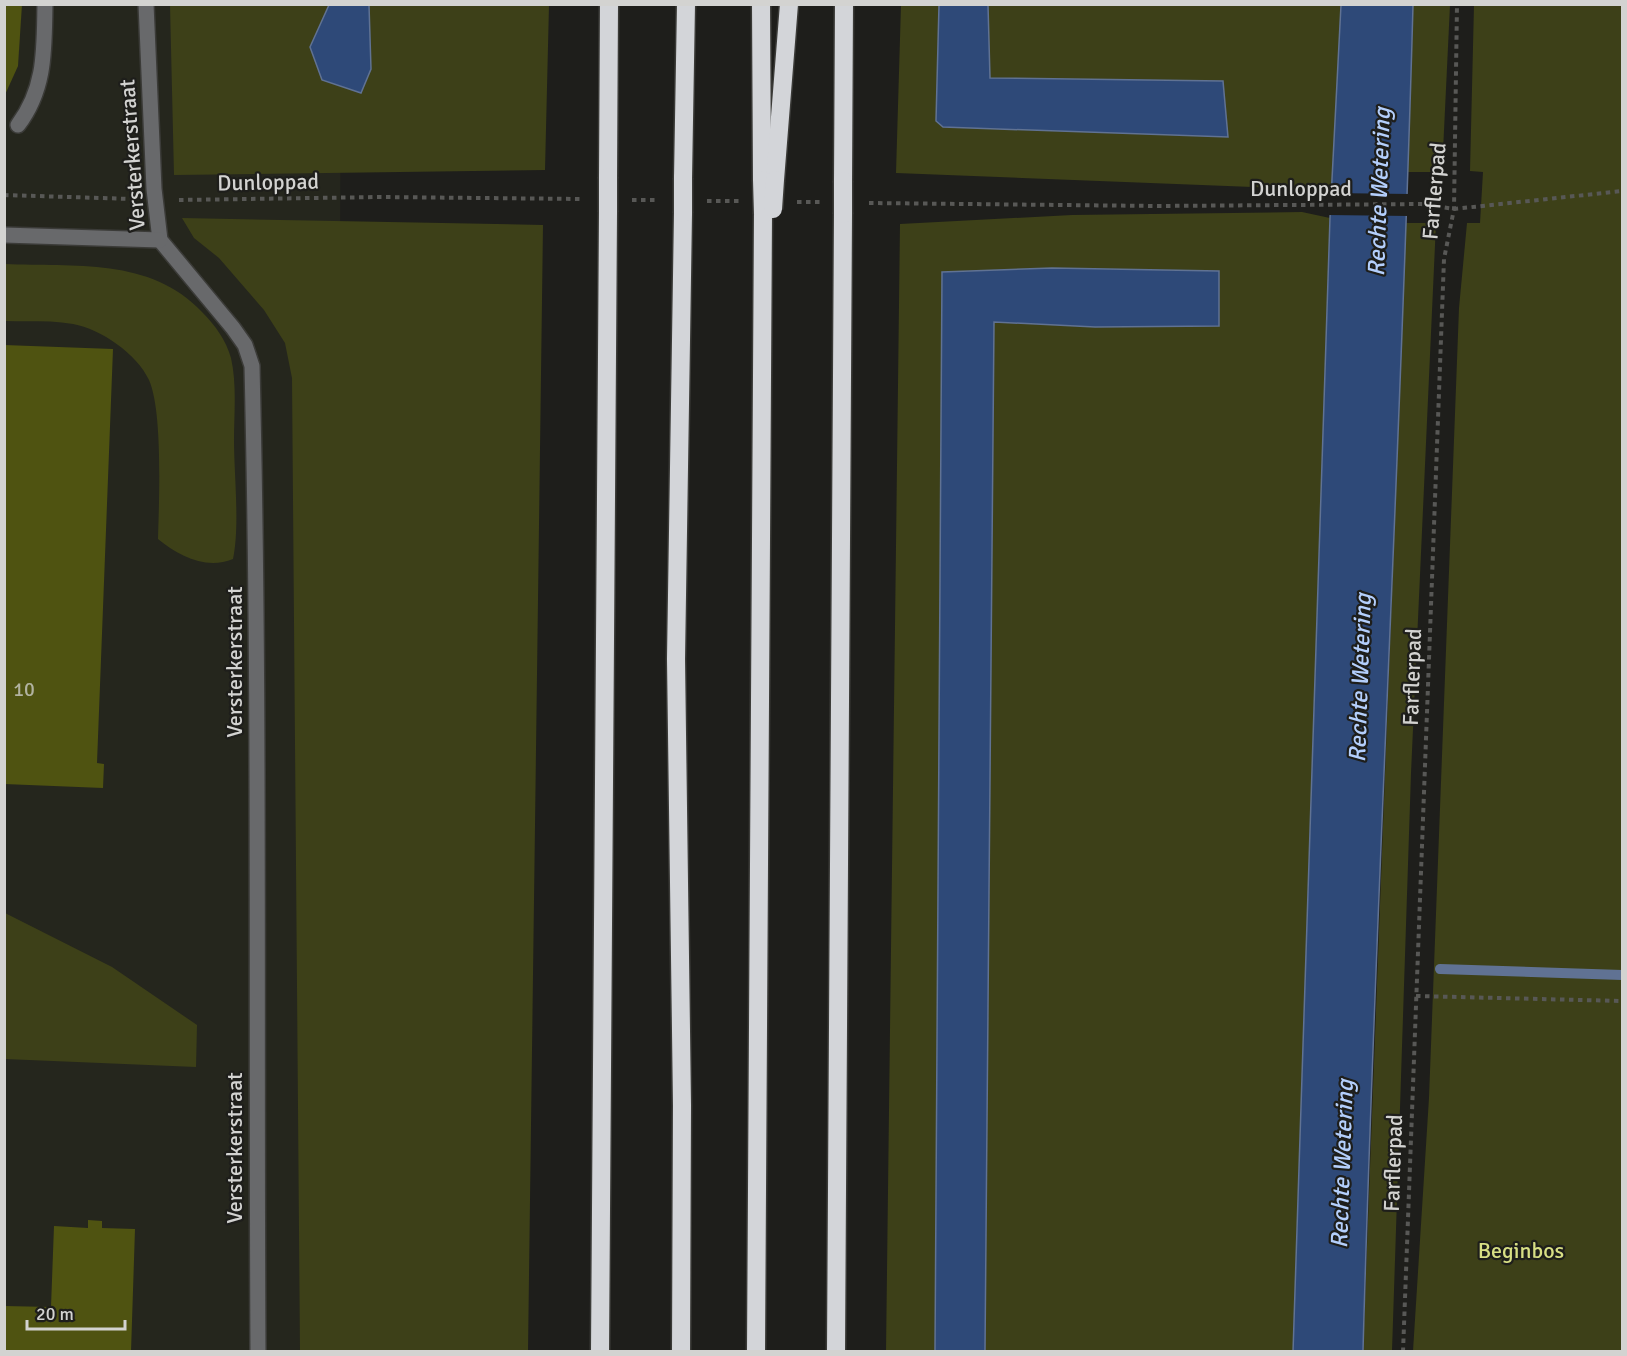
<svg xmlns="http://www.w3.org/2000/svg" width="1627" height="1356" viewBox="0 0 1627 1356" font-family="Signika,sans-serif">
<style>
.built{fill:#25261d}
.green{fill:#3d4018}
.water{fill:#2e4978;stroke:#607293;stroke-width:1.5}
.pier{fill:#1e1e1b}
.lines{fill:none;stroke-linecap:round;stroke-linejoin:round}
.stream{stroke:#607293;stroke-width:10}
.building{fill:#4f5311}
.minor-casing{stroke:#3b3b38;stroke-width:18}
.highway-casing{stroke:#3b3b38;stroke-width:21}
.path{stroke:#585856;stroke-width:4;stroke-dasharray:4.5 4.5;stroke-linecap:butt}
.minor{stroke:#68696b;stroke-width:15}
.highway{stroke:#d3d5d9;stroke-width:18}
.highway-bridge-casing{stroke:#3b3b38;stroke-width:21;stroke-linecap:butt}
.highway-bridge{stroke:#d3d5d9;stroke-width:18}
.labels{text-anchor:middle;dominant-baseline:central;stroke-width:4.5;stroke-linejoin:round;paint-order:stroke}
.number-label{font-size:20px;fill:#b2b3a1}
.street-label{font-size:22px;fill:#d3d3d1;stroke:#1e1e1b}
.park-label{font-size:22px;fill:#d8df84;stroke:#1e1e1b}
.water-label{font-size:24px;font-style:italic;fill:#b4cffc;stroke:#1e1e1b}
</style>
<rect width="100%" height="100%" fill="#1e1e1b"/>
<polygon class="built" points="5,5 341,5 336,1351 5,1352"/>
<g class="green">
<polygon points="170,5 329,5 371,69 369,5 549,5 545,170 174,175"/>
<polygon points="901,5 939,5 936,121 1227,137 1223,81 990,78 988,5 1341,5 1332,190 896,173"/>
<polygon points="1413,5 1450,5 1442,172 1408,172"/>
<polygon points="1474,5 1622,5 1622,1351 1413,1351 1429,1098 1459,308 1467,223 1480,223 1483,172 1470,171"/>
<polygon points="1302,212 1330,218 1293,1351 985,1351 994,321 1095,327 1219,325 1219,271 1052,268 942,272 935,1351 886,1352 900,224 1072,215"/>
<polygon points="182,218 543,225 528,1351 300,1351 292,378 285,343 264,310 219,258 194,238"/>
<polygon points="1406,223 1436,223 1411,773 1392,1351 1363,1352"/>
<path d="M5 264C73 267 151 257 202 312 215 325 226 340 231 358 237 384 234 414 234 440 234 475 240 526 233 559 206 570 179 556 158 539 159 501 163 412 149 380 137 354 101 329 73 324 51 320 27 322 5 321Z"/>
<polygon points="5,913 112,967 197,1025 196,1067 5,1059"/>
</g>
<g class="water">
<polygon points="329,5 369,5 371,69 361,93 322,80 310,47"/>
<polygon points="939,5 988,5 990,78 1223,81 1228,137 943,127 936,121"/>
<path d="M1341 5H1413C1401 454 1375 902 1363 1351L1293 1352 1330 218Z"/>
<polygon points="1052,268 1219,271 1219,326 1095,327 994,322 985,1351 935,1351 942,272"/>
</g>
<polygon class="pier" points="1329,193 1410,194 1410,216 1327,215"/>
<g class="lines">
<polyline class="stream" points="1440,969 1622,975"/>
</g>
<g class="building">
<polygon points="4,4 22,4 18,66 4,97"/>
<polygon points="4,345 113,349 97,763 104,764 103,788 4,784"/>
<polygon points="88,1220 102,1221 102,1228 135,1229 131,1352 4,1352 4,1306 51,1307 54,1226 88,1228"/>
</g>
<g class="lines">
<g class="minor-casing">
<g id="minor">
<path d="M146 4 154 189 160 240 233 328 245 345 252 366C260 695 256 1023 258 1352"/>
<path d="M18 125C46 88 44 49 45 4"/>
<polyline points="4,235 160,240"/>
</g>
</g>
<g class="highway-casing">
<g id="highway">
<polyline points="761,4 762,180"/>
<polyline points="608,177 609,4"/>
<polyline points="683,178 686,4"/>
<polyline points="775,180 789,4"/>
<polyline points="843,181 844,4"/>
<polyline points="600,1352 608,212"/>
<polyline points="681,1352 682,1105 676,659 683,213"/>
<polyline points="756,1352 763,214"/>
<polyline points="836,1352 843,214"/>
</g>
</g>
<g class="path">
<polyline points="4,195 133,199"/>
<polyline points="179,200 380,197 583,199"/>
<polyline points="632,200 658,200"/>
<polyline points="707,201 739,201"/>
<polyline points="797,202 820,202"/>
<polyline points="869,203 1158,206 1421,204 1454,209 1622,191"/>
<polyline points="1416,996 1622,1001"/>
<polyline points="1403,1352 1444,259 1454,209 1457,4"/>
</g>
<use href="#minor" class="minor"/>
<use href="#highway" class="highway"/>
<g class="highway-bridge-casing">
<g id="highway-bridge">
<polyline points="608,177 608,212"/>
<polyline points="762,180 763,214"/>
<polyline points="843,181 843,214"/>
<polyline points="773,209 775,180"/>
<polyline points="683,213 683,178"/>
</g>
</g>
<use href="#highway-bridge" class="highway-bridge"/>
</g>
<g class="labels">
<g class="number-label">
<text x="24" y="689">10</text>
</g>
<g class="street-label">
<text transform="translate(132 155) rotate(-94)">Versterkerstraat</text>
<text transform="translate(268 182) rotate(-1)">Dunloppad</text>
<text x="1301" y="188">Dunloppad</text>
<text transform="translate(1434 191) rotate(-85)">Farflerpad</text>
<text transform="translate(234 662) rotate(-90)">Versterkerstraat</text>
<text transform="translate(1412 677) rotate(-88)">Farflerpad</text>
<text transform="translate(234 1148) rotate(-90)">Versterkerstraat</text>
<text transform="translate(1393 1163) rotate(-88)">Farflerpad</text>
</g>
<g class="park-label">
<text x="1521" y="1250">Beginbos</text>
</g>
<g class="water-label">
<text transform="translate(1379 192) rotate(-88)">Rechte Wetering</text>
<text transform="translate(1360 678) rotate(-88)">Rechte Wetering</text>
<text transform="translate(1342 1164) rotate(-88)">Rechte Wetering</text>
</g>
</g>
<rect width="1627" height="1356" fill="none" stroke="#d3d3d1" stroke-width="12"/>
<path d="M27 1320v9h98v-9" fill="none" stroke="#d3d3d1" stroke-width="3"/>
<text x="36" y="1320" font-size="18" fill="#d3d3d1" stroke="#1e1e1b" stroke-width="4.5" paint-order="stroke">20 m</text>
</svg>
